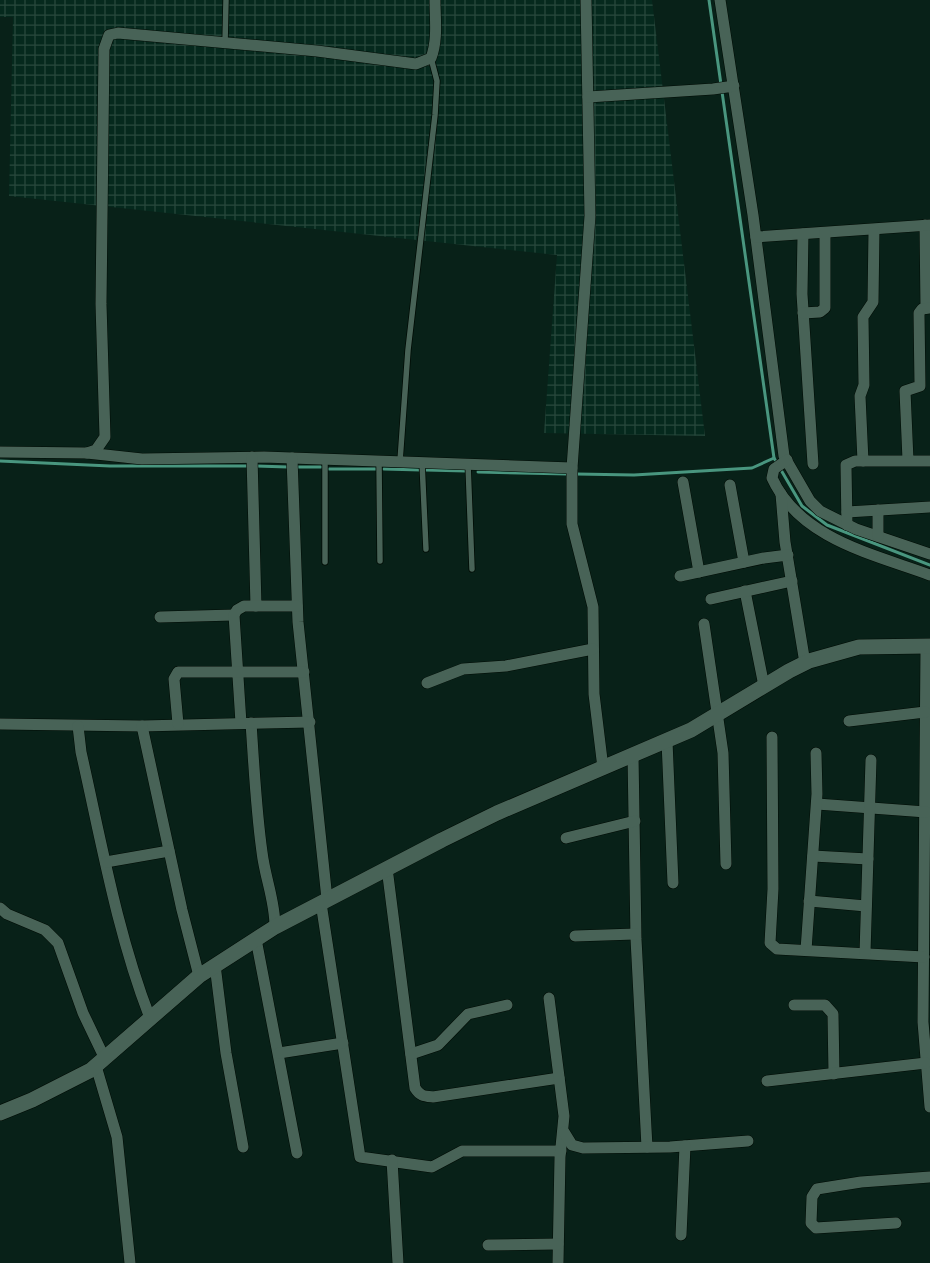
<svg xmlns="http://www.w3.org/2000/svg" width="930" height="1263" viewBox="0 0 930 1263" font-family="'Golos Text',sans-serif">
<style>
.industrial{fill:url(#industrial-grid)}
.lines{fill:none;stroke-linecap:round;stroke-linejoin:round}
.stream{stroke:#49967f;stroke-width:3}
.lane-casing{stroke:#000b04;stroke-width:7}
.street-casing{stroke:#000b04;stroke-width:12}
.secondary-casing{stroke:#000b04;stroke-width:16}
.lane{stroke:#486357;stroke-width:5.5}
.street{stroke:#486357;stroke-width:11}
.secondary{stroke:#486357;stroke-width:15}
</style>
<defs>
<pattern id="industrial-grid" width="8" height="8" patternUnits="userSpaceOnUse" patternTransform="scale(1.25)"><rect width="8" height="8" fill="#05291d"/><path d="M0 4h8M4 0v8" fill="none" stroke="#28483d"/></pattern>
</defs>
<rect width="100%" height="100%" fill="#082118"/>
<polygon class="industrial" points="0,0 652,0 705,436 544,433 557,255 9,196 13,17 0,17"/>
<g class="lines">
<g class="stream">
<polyline points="709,0 774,458 802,506 827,525 930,565"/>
<polyline points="0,461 110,466 249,466"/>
<polyline points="256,466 288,467"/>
<polyline points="296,467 321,467"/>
<polyline points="329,469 376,469"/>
<polyline points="384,469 421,470"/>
<polyline points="426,470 466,471"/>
<polyline points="478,472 568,474"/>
<polyline points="576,474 634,475 752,468 774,458"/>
</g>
<g class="lane-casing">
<g id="lane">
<polyline points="225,43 226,0"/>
<polyline points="325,459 325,562"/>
<polyline points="379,461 380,561"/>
<polyline points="400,461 408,350 435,115 437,81 431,58"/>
<polyline points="422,462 426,549"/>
<polyline points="468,464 472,569"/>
</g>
</g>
<g class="street-casing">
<g id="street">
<polyline points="586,0 590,216 572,468 572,524 593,607 594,694 603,768"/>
<polyline points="720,0 753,215 784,456 810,501 820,511 856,529 930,554"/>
<polyline points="588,97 713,89 734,86"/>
<polyline points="925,225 926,308"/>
<polyline points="803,234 802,294 813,464"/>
<polyline points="756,237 930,225"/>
<polyline points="803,313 820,312 825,308 825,233"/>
<path d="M0 452 87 453 96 450 105 437 101 304 104 49 109 35 118 33 317 51 416 64 431 58C438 40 435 19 435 0"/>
<polyline points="87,453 142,459 264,457 572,468"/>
<polyline points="252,457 256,606"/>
<polyline points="292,458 298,622 327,899"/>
<path d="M787 460 774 469 772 478C800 539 873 554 930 575"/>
<polyline points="908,460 905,391 920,386 919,313 922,309 930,308"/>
<polyline points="863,461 860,396 864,385 863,317 873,302 874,230"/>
<polyline points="683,482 699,572"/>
<polyline points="730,485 744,562"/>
<polyline points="781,494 785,542 805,663"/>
<polyline points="878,510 878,536"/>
<polyline points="847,512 930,507"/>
<polyline points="847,525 846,465 855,461 930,461"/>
<polyline points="680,576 764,558 788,555"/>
<polyline points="745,591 764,686"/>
<polyline points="711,599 792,581"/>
<polyline points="160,617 234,615"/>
<polyline points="704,624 723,753 726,864"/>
<polyline points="926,646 923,1022 930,1107"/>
<polyline points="427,683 463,669 506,666 593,649"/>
<polyline points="849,721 925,712"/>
<polyline points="241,723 234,615 237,610 244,606 297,606"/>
<path d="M251 723C254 766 256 809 262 852 265 878 275 900 275 927"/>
<polyline points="0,724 142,726 310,722"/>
<polyline points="178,724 174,679 178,672 304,672"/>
<path d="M78 726 81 752C101 840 117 933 150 1018"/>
<polyline points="142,726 182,910 199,976"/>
<polyline points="772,737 773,889 770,943 777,949 924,957"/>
<polyline points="667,741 673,883"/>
<polyline points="633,755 636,939 647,1147"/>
<polyline points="817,804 926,812"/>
<polyline points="566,838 635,821"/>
<polyline points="813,856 868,859"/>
<polyline points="106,862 169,851"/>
<path d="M387 868 415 1088C420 1096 424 1096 433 1097L559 1078"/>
<polyline points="809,901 866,906"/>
<polyline points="321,903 360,1157 432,1167 462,1151 561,1151"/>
<polyline points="0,908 7,914 45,930 58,943 83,1013 105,1059"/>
<polyline points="575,936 635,934"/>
<polyline points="256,939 297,1153"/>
<polyline points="806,950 817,794 816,753"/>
<polyline points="865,953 871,760"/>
<polyline points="215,965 226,1053 243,1147"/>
<polyline points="549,998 564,1116 560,1157 558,1263"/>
<polyline points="794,1005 825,1005 833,1014 834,1074"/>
<polyline points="279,1053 343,1043"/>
<polyline points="411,1054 438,1045 468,1014 507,1005"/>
<polyline points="96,1066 117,1137 130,1263"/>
<polyline points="767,1081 926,1063"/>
<polyline points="564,1132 572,1145 583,1148 670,1147 748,1141"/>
<polyline points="392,1160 398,1263"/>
<polyline points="896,1223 816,1228 811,1223 812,1197 817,1189 861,1182 930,1177"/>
<polyline points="681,1235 685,1146"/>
<polyline points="488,1245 558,1244"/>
</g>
</g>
<g class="secondary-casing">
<polyline id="secondary" points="0,1113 32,1100 91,1070 199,976 275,927 442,840 497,813 691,730 789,671 809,661 859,647 930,646"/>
</g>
<use href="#lane" class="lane"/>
<use href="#street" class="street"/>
<use href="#secondary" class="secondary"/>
</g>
</svg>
